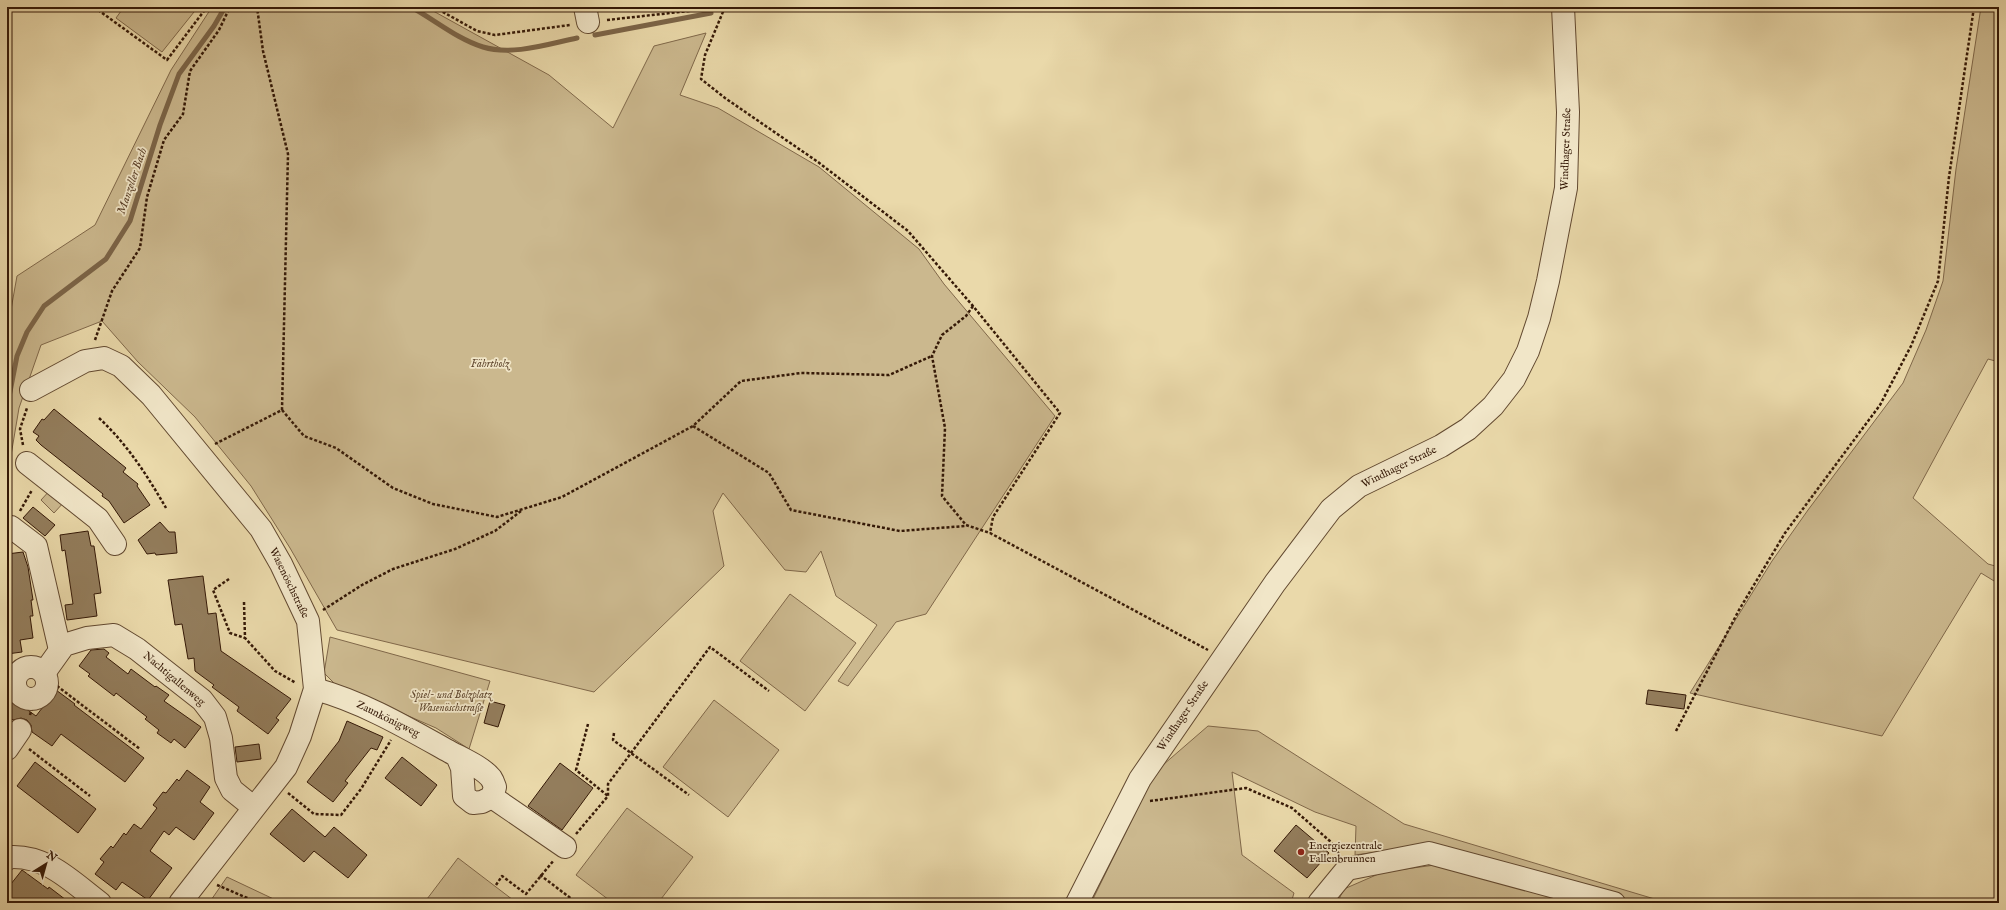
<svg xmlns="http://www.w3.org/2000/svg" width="2006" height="910" viewBox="0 0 2006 910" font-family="'IM FELL English',serif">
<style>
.green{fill:#cbb88e;stroke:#80684a}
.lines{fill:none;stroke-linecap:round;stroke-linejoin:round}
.stream{stroke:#7c6548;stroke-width:5}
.building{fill:#937d5c;stroke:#351907}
.minor-casing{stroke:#624930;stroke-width:24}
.path{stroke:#351907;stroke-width:2.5;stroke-dasharray:3 2;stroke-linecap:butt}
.minor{stroke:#f1e6c8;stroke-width:22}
.poi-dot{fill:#8f2418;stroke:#f1e6c8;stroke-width:1.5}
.labels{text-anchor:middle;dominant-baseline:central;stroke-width:3.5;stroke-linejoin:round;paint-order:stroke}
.street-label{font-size:11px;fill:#351907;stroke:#f1e6c8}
.park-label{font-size:11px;font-style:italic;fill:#624930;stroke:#f1e6c8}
.poi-label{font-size:11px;fill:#351907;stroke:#f1e6c8;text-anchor:start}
.water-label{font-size:12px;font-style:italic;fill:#5f452d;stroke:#f1e6c8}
</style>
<rect width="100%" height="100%" fill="#ead9aa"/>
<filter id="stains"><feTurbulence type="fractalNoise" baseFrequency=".005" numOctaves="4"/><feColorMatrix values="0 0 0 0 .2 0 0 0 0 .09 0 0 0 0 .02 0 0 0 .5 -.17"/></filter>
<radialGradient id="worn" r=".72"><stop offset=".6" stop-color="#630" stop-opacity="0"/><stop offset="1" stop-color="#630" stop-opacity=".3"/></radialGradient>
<g class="green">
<polygon points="124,7 198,7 162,52 116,18"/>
<polygon points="212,7 426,7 549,75 613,128 654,46 706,33 680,95 718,108 819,167 919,249 944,284 1055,416 926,614 896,622 848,686 838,681 877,625 836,596 821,551 806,572 785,570 723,493 713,511 724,566 594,692 337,630 290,548 251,486 195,417 138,362 102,321 41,345 19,408 7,479 7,332 17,276 95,225 171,70"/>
<polygon points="1981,7 1999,7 1999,362 1988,359 1913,498 1988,564 1999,567 1999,584 1981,573 1882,736 1690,693 1772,561 1808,510 1903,383 1926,330 1943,281 1956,169"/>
<polygon points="52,488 65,501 54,513 41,500"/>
<polygon points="790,594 856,643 805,711 740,661"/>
<polygon points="330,637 490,681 469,749 436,728 335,684 324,673"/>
<polygon points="714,700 779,750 728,817 663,767"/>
<polygon points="1208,726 1258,731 1404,824 1668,903 1337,903 1344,889 1383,872 1435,865 1420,846 1355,855 1356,826 1315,812 1232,772 1242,855 1294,893 1291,903 1091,903 1156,771"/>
<polygon points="627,808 693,857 658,903 613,903 576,875"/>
<polygon points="458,858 517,903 424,903"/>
<polygon points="227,877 282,903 209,903"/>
</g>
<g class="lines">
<g class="stream">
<path d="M411 7C435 20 457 39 483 47 512 56 548 44 577 38"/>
<polyline points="595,35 711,13"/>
<polyline points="7,407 17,356 27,332 44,306 106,259 130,221 160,125 179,74 214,26 225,7"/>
</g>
</g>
<g class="building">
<polygon points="54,409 126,468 123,472 138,484 137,486 150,505 124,523 109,501 102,496 103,494 41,445 36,440 39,436 33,432 42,419 44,420"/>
<polygon points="33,507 55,525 45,536 23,518"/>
<polygon points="160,522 169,532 175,532 177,553 156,555 155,553 147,554 138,540"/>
<polygon points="88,531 91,546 94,546 101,593 94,594 97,616 67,620 65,605 73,604 65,550 62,551 60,535"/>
<polygon points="23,552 28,567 33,600 31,600 33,616 30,616 33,638 20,640 22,652 7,654 7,554"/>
<polygon points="203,576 208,614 216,613 221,651 291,699 276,718 279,720 268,734 237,711 239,707 212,687 214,685 195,671 194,658 188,659 182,624 175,625 168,580"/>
<polygon points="104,649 109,653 106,657 128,674 131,669 155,687 156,686 169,695 164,701 201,727 185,748 174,739 171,743 157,733 159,730 145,719 147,717 116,693 114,696 88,676 90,674 79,666 91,650"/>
<polygon points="56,690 75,704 74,705 144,758 125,782 61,734 52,746 32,732 31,725 27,720 21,718 13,720 7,715 7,695 36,716"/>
<polygon points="1648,690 1686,695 1684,709 1646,704"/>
<polygon points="490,701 505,705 498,727 484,723"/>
<polygon points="347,721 383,737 377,750 371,748 345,781 348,783 333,802 307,782 339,741"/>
<polygon points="259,744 261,759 237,762 235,747"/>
<polygon points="402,757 437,785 421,806 385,778"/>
<polygon points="35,762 96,809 78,833 17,786"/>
<polygon points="560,763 593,788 562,830 528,806"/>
<polygon points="187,770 210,787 200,802 214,813 194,840 176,827 169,835 164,831 150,851 172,868 148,900 122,882 116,890 95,874 104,862 100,859 111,846 113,848 124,833 126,835 134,824 141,829 157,808 153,805 163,792 166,793 177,779 179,781"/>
<polygon points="292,809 325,837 334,827 367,855 348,878 314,851 304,862 270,834"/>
<polygon points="1296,825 1329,853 1307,878 1274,851"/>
<polygon points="22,870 48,889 49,887 70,903 17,903 7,895 7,889"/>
</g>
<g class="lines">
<g class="minor-casing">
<g id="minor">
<polyline points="585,7 588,22"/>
<polyline points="31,390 85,361 104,358 121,366 151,395 261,529 281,564 308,621 315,689 300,736 286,767 180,903"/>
<polyline points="27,463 98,519 115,544"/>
<polyline points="11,527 36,546 60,650"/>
<circle cx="31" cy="683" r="16"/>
<polyline points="44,673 64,645 87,638 114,635 137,649 202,700 215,717 221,738 226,778 232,790 253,807"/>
<path d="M315 689C363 702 407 728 450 752 463 759 482 767 491 778 493 781 494 784 495 787L492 797 482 802 473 803 464 796 462 768 457 756"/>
<polyline points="7,749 20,730"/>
<polyline points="492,797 565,847"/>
<path d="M7 859 10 857C47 855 72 882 100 903"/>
<polyline points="1077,903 1140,779 1275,583 1331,509 1359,486 1441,446 1468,429 1493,406 1514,379 1528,351 1539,318 1548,281 1566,188 1568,112 1563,7"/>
<polyline points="1319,903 1347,869 1429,853 1614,903"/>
</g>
</g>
<g class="path">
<polyline points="94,7 167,60 207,7"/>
<polyline points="434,7 477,31 495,35 570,25"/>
<polyline points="725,7 705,55 701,79 725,98 818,162 908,231 973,306 1060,413 993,517 990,533"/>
<polyline points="607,20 725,7"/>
<polyline points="973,306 966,316 942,335 932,356 945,428 942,496 966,525 990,533 1208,650"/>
<polyline points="95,340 112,291 140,248 147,197 164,140 183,114 190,71 219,30 230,7"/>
<polyline points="282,410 304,436 336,448 393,488 433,504 497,517 562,497 693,426 741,381 801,373 889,375 932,356"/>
<path d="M99 418C127 444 147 475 166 508"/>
<polyline points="693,426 769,473 791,510 900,531 965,526"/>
<polyline points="215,444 282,410 288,154 263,51 257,7"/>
<polyline points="23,445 20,429 27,408"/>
<polyline points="20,511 32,490"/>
<polyline points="229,579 213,590 230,633 245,638"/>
<polyline points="244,602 245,638 275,671 296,683"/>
<polyline points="323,610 362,585 393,569 455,549 495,531 521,511"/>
<polyline points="7,667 17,675"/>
<polyline points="57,686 140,749"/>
<polyline points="30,715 35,698"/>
<polyline points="588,724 576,770 608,796"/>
<polyline points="1676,731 1739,610 1785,533 1880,405 1911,346 1938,281 1949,177 1974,7"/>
<polyline points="614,733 613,740 689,795"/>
<polyline points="29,749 90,796"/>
<polyline points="288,793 314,814 341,815 361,789 391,740"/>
<polyline points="1150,801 1246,788 1292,808 1331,842 1339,854"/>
<polyline points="576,834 608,796 608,784 710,647 769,691"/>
<polyline points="540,875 577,903"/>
<polyline points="217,885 259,903"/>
<polyline points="496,885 502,876 526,894 554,860"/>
<polyline points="599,903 600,901"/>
</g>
<use href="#minor" class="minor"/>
</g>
<circle class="poi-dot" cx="1301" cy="852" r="4"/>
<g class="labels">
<g class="street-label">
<text transform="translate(1566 149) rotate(-88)">Windhager Straße</text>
<text transform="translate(1399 467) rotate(-26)">Windhager Straße</text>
<text transform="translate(289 583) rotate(64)">Wasenöschstraße</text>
<text transform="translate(174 679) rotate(40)">Nachtigallenweg</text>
<text transform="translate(1183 716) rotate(-56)">Windhager Straße</text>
<text transform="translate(388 719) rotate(26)">Zaunkönigweg</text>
</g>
<g class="park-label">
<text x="490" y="364">Fährtholz</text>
<text x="451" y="695">Spiel- und Bolzplatz<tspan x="451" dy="13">Wasenöschstraße</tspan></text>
</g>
<g class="poi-label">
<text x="1309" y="846">Energiezentrale<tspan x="1309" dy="13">Fallenbrunnen</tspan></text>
</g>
<g class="water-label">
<text transform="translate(132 181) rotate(-71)">Manzeller Bach</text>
</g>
</g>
<rect width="2006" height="910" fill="none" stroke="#ead9aa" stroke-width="24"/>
<rect x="8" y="8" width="1990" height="894" fill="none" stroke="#351907" stroke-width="2"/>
<rect x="12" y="12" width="1982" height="886" fill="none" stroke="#351907"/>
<g transform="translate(46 864) rotate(37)" stroke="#f1e6c8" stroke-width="3" paint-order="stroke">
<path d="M0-3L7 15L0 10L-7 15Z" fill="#351907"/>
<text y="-6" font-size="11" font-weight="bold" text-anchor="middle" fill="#351907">N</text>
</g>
<rect width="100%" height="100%" filter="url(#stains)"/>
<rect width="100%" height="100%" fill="url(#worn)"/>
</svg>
